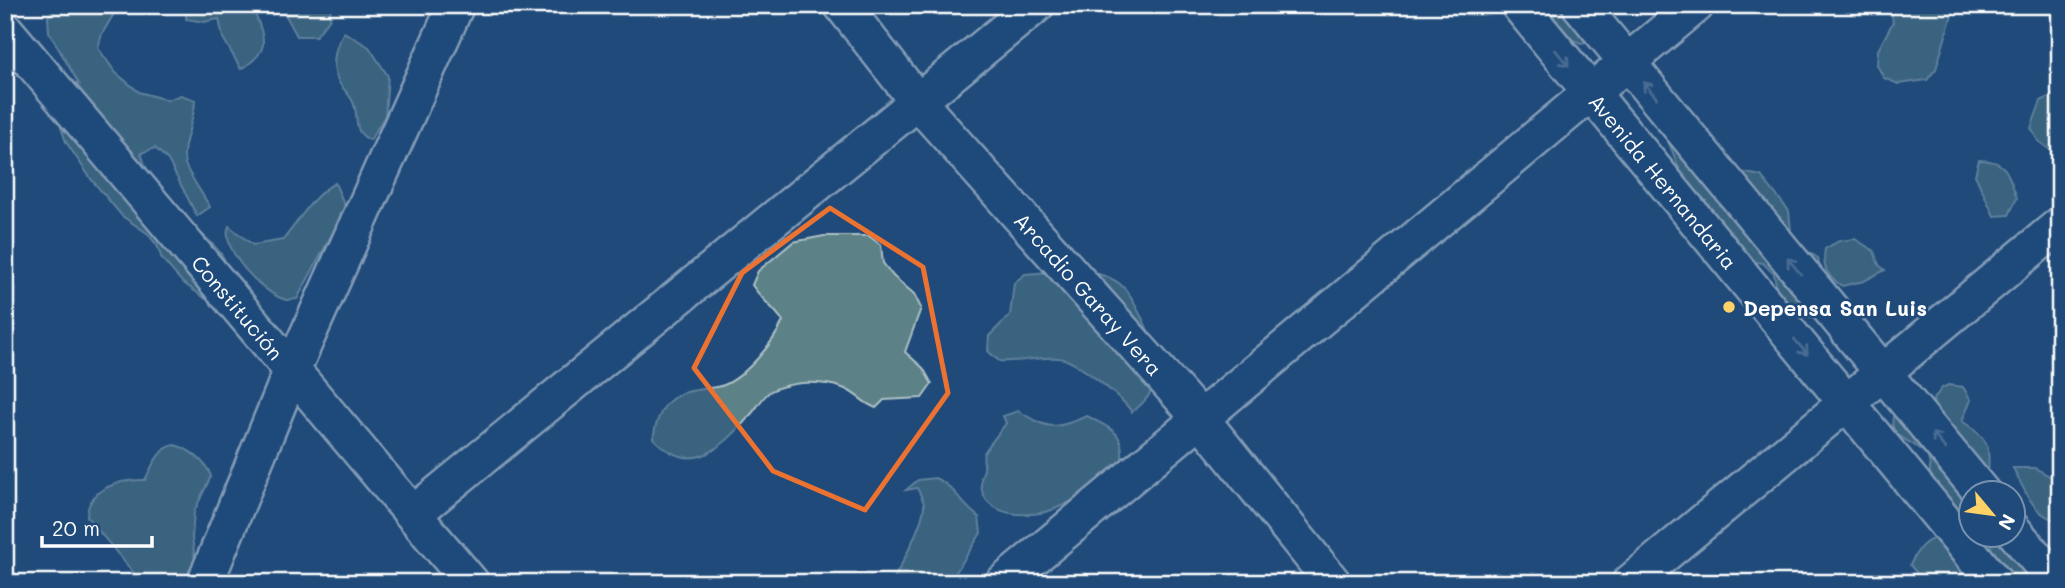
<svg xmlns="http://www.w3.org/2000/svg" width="2065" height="588" viewBox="0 0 2065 588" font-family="Mali,sans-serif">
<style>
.green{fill:#5b8288;stroke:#adc0c4;stroke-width:2}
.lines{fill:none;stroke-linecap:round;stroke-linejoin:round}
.street-casing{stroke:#fff;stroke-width:40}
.street{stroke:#1f4a7a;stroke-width:35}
.oneway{stroke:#7992af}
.marked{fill:none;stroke:#eb7230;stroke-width:5;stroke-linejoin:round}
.poi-dot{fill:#ffd166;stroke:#1f4a7a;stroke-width:2.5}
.labels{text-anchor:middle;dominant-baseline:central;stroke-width:5;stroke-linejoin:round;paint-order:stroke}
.street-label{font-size:21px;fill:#fff;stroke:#1f4a7a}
.poi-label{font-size:21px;font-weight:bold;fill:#fff;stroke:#1f4a7a;text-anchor:start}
</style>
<rect width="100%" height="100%" fill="#1f4a7a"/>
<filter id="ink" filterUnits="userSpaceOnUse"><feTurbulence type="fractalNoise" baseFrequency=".0143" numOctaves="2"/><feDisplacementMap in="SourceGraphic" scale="14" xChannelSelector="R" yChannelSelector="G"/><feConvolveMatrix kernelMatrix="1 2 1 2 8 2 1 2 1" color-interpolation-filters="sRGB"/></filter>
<g filter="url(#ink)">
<g class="green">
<path d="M57 5H119L102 34 98 48 116 73 139 92 167 100 181 95 195 100C195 122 180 145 185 164 187 171 205 198 210 207L197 216 168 160 155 148 141 153C148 174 155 194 171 209 197 233 261 267 206 299L182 282 162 259 157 245 147 233 122 216 91 179 66 142 56 113 66 80 79 84 49 32 48 17Z"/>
<path d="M187 5H254L253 8C264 38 273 50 241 69L223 38 219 19 204 22 186 19Z"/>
<polygon points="289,5 331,5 330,18 316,36 297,36 285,14"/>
<polygon points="1554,5 1608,5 1613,18 1596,40 1581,43 1553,33"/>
<polygon points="1890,5 1955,5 1936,69 1927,80 1898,84 1884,78 1877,65 1878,50 1893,22"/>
<path d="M344 32 369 47 388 76 385 116 370 140C351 132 360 117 353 102 350 95 344 90 340 84 330 68 334 47 344 32Z"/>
<polygon points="2054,94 2060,97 2060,157 2038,141 2031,128 2041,101"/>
<polygon points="1667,127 1694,131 1720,145 1719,160 1731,170 1761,176 1789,211 1792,241 1818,258 1826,303 1820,316 1806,317 1780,305 1774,274 1763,263 1720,256 1708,248 1706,201 1684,181 1669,143"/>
<path d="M1979 160C2008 160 2008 174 2017 198L2009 215 1994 216 1975 175Z"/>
<path d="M335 183 345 206 343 214 297 299C296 299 286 300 286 300 263 294 219 249 229 226L253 245 283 240C300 220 311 196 335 183Z"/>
<path d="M824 236H869L881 245 883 263 893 276 914 294 921 308 905 352 923 368 932 384 922 398 884 400 876 408C863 403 860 397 849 391 838 384 815 382 802 383 793 384 778 387 771 391 764 395 758 406 753 412 724 446 693 480 653 438 658 410 668 393 697 390 706 388 716 388 724 385 746 376 774 342 783 321 773 307 761 299 752 285L758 271 793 242Z"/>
<path d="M1855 239 1874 251 1879 265 1885 270 1864 281 1842 286C1826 276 1822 267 1825 249L1839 241Z"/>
<path d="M1074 270C1090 272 1108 274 1120 284 1130 292 1135 305 1141 316 1160 352 1169 385 1132 412 1122 398 1075 359 1059 358 1039 356 1019 363 999 361L988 351 989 336 1010 315 1014 283 1025 274Z"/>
<path d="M1948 385 1963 387 1971 400 1962 421C1992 441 1989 445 1988 480L1970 494V512C1954 506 1931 498 1930 478 1930 471 1931 462 1927 456 1917 441 1887 439 1893 417L1906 411 1936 414 1933 400 1942 388Z"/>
<path d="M1018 411C1051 430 1052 430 1087 416 1111 429 1124 430 1122 461 1104 481 1082 498 1057 508 1032 519 979 519 981 480 981 476 983 473 984 469 985 465 982 457 984 453 985 450 1003 428 1006 423L1003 416Z"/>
<path d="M174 445C189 448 206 462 211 476L194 512 192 538 197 573 189 583H142L87 517C87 488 121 479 145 480 152 466 158 449 174 445Z"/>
<path d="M2013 468H2035L2060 482V521C2033 517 2025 490 2013 468Z"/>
<path d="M935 478C955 486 961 505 979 517L981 533 949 583H891C900 569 925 520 924 504 923 499 919 492 917 488L906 490 918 480Z"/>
<polygon points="2024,533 2060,583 2004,583 1985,554 1994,542"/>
<path d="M1962 534 1973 553 1966 583H1925L1910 565C1923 536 1933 538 1962 534Z"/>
</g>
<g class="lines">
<g class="street-casing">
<g id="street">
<path id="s1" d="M842 5 918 102 1201 419 1333 583"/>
<path id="s2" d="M1519 5 1995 583"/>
<polyline points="1580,5 1983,494"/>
<path id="s3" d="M5 30 471 583"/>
<polyline points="413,514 1036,5"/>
<polyline points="2012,529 2057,583"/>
<polyline points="205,583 292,370 456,5"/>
<polyline points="1003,583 1696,5"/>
<polyline points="1630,583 2060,225"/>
</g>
</g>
<use href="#street" class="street"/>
</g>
<defs><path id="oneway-shaft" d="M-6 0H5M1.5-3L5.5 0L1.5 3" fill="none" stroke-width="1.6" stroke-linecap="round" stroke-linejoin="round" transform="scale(1.75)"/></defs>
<g class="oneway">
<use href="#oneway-shaft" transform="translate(1562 58) rotate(50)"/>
<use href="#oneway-shaft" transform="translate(1650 90) rotate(-130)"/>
<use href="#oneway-shaft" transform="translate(1794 266) rotate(-130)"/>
<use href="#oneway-shaft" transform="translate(1801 347) rotate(50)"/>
<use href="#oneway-shaft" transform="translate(1939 441) rotate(-130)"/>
</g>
</g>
<path d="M0 0H2065V588H0ZM830 208 923 267 948 393 865 510 773 471 694 368 742 273Z" fill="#1f4a7a" fill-opacity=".55" fill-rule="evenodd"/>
<path class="marked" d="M830 208 923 267 948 393 865 510 773 471 694 368 742 273Z"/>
<circle class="poi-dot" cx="1729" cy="307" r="7"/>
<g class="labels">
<g class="street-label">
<text stroke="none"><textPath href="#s2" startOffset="228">Avenida Hernandaria</textPath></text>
<text stroke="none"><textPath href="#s1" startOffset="380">Arcadio Garay Vera</textPath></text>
<text stroke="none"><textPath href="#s3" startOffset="362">Constitución</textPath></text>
</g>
<g class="poi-label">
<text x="1743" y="307">Depensa San Luis</text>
</g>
</g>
<rect width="2065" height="588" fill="none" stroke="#1f4a7a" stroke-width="28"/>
<rect x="14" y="14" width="2037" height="560" fill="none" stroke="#fff" stroke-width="2.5" filter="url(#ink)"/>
<g transform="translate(1992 514) rotate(119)"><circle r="33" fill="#1f4a7a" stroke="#7992af" stroke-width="2"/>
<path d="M0-5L12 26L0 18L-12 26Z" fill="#ffd166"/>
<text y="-10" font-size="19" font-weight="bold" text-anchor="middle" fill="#ffffff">N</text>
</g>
<path d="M42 536v10h110v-10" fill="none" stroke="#ffffff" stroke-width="3.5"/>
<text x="52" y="536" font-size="21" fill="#ffffff" stroke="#1f4a7a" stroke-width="5" paint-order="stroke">20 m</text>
</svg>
